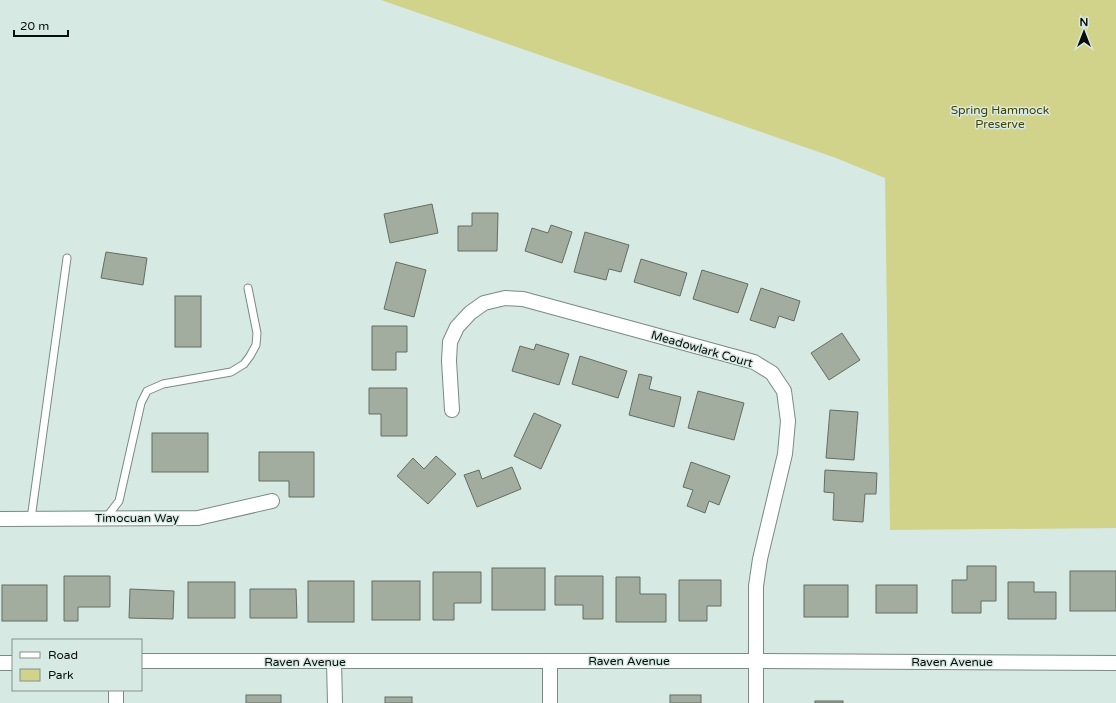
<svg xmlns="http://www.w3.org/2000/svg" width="1116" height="703" viewBox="0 0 1116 703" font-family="'Varela Round',sans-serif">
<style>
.green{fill:#d1d38b}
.building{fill:#a2ada0;stroke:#646d62}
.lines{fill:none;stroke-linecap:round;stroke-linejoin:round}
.lane-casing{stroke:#7a8a84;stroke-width:9}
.street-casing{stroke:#7a8a84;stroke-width:16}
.lane{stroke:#fff;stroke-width:7}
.street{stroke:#fff;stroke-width:14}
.labels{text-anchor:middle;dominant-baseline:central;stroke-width:3;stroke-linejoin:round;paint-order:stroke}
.park-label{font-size:12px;fill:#440;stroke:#d7e9e3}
.street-label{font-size:12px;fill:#080e0c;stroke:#d7e9e3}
</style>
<rect width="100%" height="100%" fill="#d7e9e3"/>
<polygon class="green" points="381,0 1116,0 1116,528 890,530 885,178 836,158"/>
<g class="building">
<polygon points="432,204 438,233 390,243 384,214"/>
<polygon points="472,213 498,213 497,251 458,251 458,226 472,226"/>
<polygon points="551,225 572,232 562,263 525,251 532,228 548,233"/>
<polygon points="585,232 629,245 621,272 609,269 606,280 574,272"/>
<polygon points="106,252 147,258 143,285 101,278"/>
<polygon points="641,259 687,273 680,296 634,282"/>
<polygon points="396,262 426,270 414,317 384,309"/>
<polygon points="702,270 748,284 738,313 693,299"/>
<polygon points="761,288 800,301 794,321 779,316 775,328 750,320"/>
<rect x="175" y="296" width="26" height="51"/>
<polygon points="372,326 407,326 407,352 396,352 396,370 372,370"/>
<polygon points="842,333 860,360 829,380 811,353"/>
<polygon points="536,344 569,354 559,385 512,371 520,346 534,350"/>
<polygon points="580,356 627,371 618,398 572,384"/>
<polygon points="639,374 652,377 649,389 681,397 674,427 629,415"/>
<polygon points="369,388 407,388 407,436 381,436 381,414 369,414"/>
<polygon points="698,391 744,403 734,440 688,428"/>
<polygon points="830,410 858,412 854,460 826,458"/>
<polygon points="534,413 561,425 541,469 514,456"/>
<rect x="152" y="433" width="56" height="39"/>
<polygon points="259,452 314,452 314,497 289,497 289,481 259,481"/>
<polygon points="436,456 456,474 428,504 397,476 413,458 424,469"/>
<polygon points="691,462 730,476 719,505 709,501 705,513 687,506 693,490 683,487"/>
<polygon points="512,467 521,489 477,507 464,475 479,470 482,479"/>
<polygon points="825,470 877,473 876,494 865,494 863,522 833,520 834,493 824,492"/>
<polygon points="967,566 996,566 996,601 981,601 981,613 952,613 952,580 967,580"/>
<rect x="492" y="568" width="53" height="42"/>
<rect x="1070" y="571" width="46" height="40"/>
<polygon points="433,572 481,572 481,603 454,603 454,620 433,620"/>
<polygon points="64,576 110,576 110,607 78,607 78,621 64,621"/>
<polygon points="555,576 603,576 603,619 583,619 583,605 555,605"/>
<polygon points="616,577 640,577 640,594 666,594 666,622 616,622"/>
<polygon points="679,580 721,580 721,606 707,606 707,621 679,621"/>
<rect x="308" y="581" width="46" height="41"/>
<rect x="372" y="581" width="48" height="39"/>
<rect x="188" y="582" width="47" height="36"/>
<polygon points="1008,582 1034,582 1034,592 1056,592 1056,619 1008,619"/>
<rect x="2" y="585" width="45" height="36"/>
<rect x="804" y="585" width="44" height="32"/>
<rect x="876" y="585" width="41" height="28"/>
<polygon points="130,589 174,591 173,619 129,618"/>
<polygon points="250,589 296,589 297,618 250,618"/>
<rect x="246" y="695" width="35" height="8"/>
<rect x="670" y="695" width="31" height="8"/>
<rect x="385" y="697" width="27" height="6"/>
<rect x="815" y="701" width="28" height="2"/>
</g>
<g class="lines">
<g class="lane-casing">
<g id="lane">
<polyline points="106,518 119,501 141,403 147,391 163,384 231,372 244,364 250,356 256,345 257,333 248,288"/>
<polyline points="31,519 67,258"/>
</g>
</g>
<g class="street-casing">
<g id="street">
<polyline points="452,410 449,361 450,342 457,327 470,313 484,303 505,298 523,299 754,362 772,373 784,391 788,421 785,454 760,559 756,586 756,703"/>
<polyline points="0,519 198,518 272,501"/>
<polyline points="141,661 755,661 1116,663"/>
<polyline points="550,661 550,703"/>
<polyline points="334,662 335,703"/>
<polyline points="0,663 13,663"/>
<polyline points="116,690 116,703"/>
</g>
</g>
<use href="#lane" class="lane"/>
<use href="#street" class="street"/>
</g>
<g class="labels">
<g class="park-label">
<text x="1000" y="110">Spring Hammock<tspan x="1000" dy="14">Preserve</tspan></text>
</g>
<g class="street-label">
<text transform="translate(702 349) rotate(16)">Meadowlark Court</text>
<text x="137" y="518">Timocuan Way</text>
<text x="629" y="661">Raven Avenue</text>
<text x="305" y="662">Raven Avenue</text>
<text x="952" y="662">Raven Avenue</text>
</g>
</g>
<rect x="12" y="639" width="130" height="52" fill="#d7e9e3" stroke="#84918d"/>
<rect x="20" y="652" width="20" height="6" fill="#ffffff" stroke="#84918d"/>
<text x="48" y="659" font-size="12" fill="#080e0c">Road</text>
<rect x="20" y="669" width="20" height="12" fill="#d1d38b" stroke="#84918d"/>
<text x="48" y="679" font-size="12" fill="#080e0c">Park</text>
<g transform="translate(1084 32)" stroke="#d7e9e3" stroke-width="3" paint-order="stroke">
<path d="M0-3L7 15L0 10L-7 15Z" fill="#080e0c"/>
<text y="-6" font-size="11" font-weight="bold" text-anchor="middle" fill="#080e0c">N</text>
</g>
<path d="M14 30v6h54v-6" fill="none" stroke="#080e0c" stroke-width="2"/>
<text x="20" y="30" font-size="12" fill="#080e0c" stroke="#d7e9e3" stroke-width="3" paint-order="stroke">20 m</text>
</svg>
